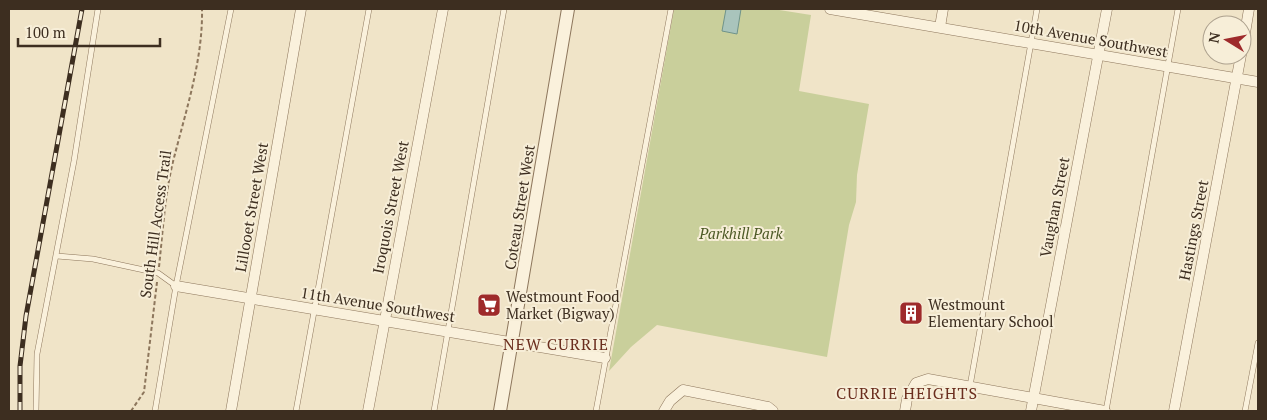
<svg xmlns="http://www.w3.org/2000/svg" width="1267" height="420" viewBox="0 0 1267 420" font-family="'PT Serif',serif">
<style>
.green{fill:#c9cf9b}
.water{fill:#a9c4bc;stroke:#6f938a}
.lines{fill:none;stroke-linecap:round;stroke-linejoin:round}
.service-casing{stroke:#8d765c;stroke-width:6}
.minor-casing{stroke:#8d765c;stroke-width:11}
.tertiary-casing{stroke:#8d765c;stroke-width:14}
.path{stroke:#8d765c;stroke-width:2;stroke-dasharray:4 2.5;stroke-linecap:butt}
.service{stroke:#faf1dc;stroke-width:5}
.minor{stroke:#faf1dc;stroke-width:10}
.tertiary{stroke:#faf1dc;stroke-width:12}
.rail-casing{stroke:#3d2e20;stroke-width:5}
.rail{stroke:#f7eed8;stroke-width:3;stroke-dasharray:9;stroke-linecap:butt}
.labels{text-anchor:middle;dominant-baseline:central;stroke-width:4;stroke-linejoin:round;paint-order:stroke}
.street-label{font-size:15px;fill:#3d2e20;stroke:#f7eed8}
.park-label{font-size:15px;font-style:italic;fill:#4d5a26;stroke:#f7eed8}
.poi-label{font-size:15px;fill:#3d2e20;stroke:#f7eed8;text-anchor:start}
.neighbourhood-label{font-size:16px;letter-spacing:1px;fill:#6b2e1e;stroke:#f7eed8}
</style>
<rect width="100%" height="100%" fill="#f0e4c8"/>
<polygon class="green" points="674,9 773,9 811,15 799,91 869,104 857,175 856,202 849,225 827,357 657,325 631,347 609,371"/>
<polygon class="water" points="726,9 741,9 737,34 722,31"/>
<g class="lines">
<g class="service-casing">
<g id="service">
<polyline points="57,256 93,259 158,273 176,286"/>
<polyline points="970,386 1037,9"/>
<polyline points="36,411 37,354 74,161 98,9"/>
<polyline points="155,411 176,286 231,9"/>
<polyline points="296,411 369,9"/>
<polyline points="434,411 504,9"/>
<polyline points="596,411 671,9"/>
<polyline points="1106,411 1178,9"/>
<polyline points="1245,411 1258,343"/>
</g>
</g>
<g class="minor-casing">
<g id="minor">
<polyline points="830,9 1258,82"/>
<polyline points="940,27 943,9"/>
<polyline points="1242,51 1249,9"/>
<polyline points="176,286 605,358"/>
<polyline points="231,411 301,9"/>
<polyline points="368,411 443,9"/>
<polyline points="664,411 670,401 683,390 768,407 773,411"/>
<polyline points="905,411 907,399 916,383 928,379 1105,411"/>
<polyline points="1031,411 1107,9"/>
<polyline points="1174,411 1241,55"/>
</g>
</g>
<g class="tertiary-casing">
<polyline id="tertiary" points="500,411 568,9"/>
</g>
<g class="path">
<path d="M159 267C163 230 165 190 175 154 187 107 203 58 202 9"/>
<polyline points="131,411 144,392 157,282"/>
</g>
<use href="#service" class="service"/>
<use href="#minor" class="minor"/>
<use href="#tertiary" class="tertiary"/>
<g class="rail-casing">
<polyline id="rail" points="20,411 20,366 26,316 82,9"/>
</g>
<use href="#rail" class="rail"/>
</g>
<defs>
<g id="supermarket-square" transform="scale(1.25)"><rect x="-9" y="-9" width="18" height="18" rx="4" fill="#9e2a2b" stroke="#f7eed8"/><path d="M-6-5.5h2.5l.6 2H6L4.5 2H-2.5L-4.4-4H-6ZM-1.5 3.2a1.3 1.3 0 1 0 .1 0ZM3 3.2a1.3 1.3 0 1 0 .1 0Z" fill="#fff"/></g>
<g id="building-square" transform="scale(1.25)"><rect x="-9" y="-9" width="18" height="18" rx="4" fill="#9e2a2b" stroke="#f7eed8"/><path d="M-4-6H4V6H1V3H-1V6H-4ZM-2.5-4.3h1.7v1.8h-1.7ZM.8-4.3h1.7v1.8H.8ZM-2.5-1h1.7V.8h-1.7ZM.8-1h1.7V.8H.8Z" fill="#fff"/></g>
</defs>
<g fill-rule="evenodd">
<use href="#supermarket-square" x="489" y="305"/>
<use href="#building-square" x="911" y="313"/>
</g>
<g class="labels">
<g class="street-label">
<text transform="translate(1091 38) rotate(10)">10th Avenue Southwest</text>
<text transform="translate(251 207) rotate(-80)">Lillooet Street West</text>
<text transform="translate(390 207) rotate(-79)">Iroquois Street West</text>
<text transform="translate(519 207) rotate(-81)">Coteau Street West</text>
<text transform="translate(1054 207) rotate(-79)">Vaughan Street</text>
<text transform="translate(155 224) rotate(-82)">South Hill Access Trail</text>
<text transform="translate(1193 230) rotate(-79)">Hastings Street</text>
<text transform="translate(378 304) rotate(9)">11th Avenue Southwest</text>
</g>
<g class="park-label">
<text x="741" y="233">Parkhill Park</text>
</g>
<g class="poi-label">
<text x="506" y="296">Westmount Food<tspan x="506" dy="17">Market (Bigway)</tspan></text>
<text x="928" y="304">Westmount<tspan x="928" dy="17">Elementary School</tspan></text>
</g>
<g class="neighbourhood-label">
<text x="556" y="344">NEW CURRIE</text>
<text x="907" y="393">CURRIE HEIGHTS</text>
</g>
</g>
<rect width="1267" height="420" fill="none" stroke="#3d2e20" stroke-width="20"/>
<g transform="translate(1227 40) rotate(280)"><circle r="24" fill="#f7eed8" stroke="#ada18e"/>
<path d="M0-4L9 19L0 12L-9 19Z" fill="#9e2a2b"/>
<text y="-8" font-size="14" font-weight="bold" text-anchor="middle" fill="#3d2e20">N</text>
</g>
<path d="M18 38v8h142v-8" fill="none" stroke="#3d2e20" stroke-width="2.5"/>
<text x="25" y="38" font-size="15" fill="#3d2e20" stroke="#f7eed8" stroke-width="4" paint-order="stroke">100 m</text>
</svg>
